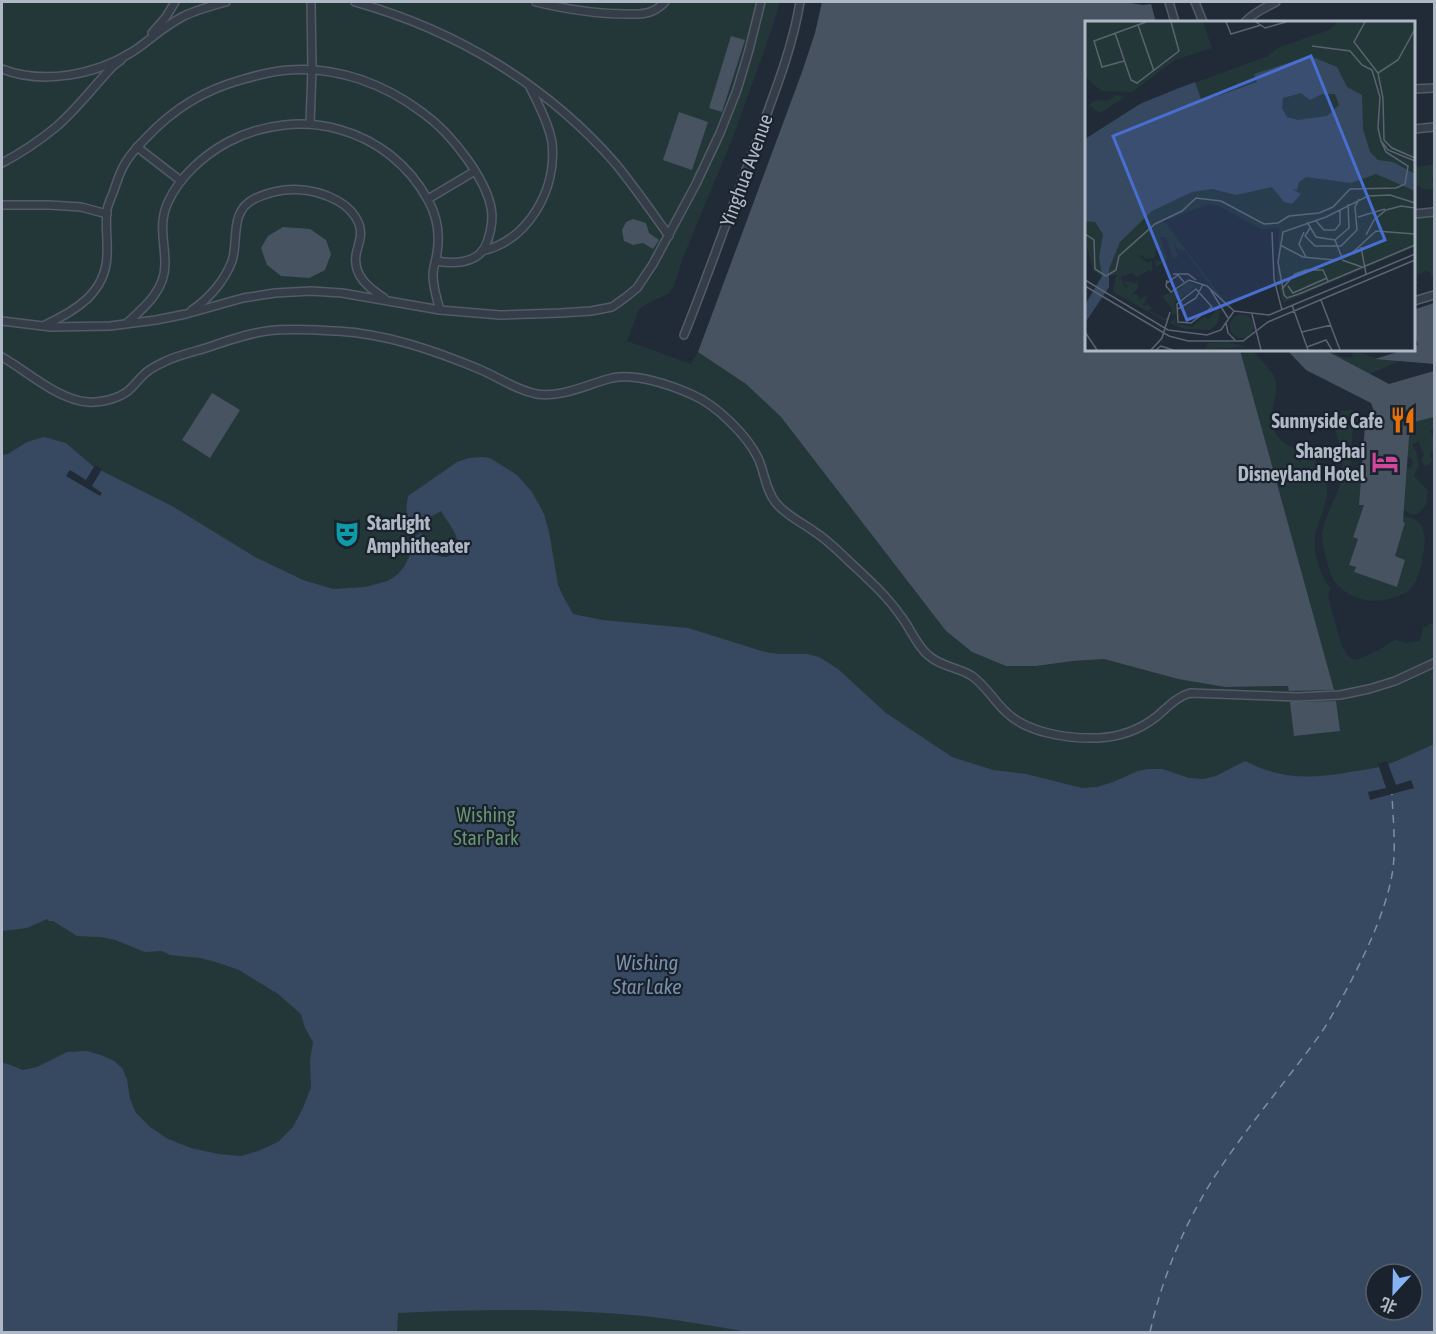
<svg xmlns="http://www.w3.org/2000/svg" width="1436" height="1334" viewBox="0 0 1436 1334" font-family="'Asap Condensed','Noto Sans SC',sans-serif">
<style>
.green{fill:#233739;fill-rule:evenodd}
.water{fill:#374960;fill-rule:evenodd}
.pier{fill:#212b38}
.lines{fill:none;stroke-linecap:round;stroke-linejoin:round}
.ferry{stroke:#788fac;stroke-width:1.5;stroke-dasharray:8 6;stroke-linecap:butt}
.building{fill:#475361}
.service-casing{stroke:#525b66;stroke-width:10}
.service{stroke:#353d48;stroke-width:7}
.labels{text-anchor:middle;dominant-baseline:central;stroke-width:4.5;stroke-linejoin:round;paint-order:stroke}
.street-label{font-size:20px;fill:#afb8c5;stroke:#1a222d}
.poi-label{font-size:20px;font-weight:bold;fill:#afb8c5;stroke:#1a222d;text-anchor:end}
.park-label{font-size:20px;fill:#689471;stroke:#1a222d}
.water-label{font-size:21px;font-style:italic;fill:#788fac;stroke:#1a222d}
.inset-river{fill:none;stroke:#374960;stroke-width:3}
.inset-road{fill:none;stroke:#5a6370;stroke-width:1.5}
.view{fill:#496ed2;fill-opacity:0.15;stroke:#496ed2;stroke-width:3}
.inset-edge{fill:none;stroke:#afb8c5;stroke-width:3}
</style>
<rect width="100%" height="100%" fill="#212b38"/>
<g class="green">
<path d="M2 2H780L770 34 733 137 682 260 674 286 668 294 648 303 639 309 627 341 691 364 698 352 746 384 781 417 946 631 972 652 1006 666H1036L1073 661 1104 659 1178 679 1225 687H1277L1331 682 1240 350H1253C1258 360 1271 367 1275 379 1281 398 1263 415 1278 437 1284 445 1293 447 1301 451 1316 458 1325 471 1327 487 1328 495 1325 503 1323 510 1321 519 1316 528 1315 536 1313 554 1320 574 1330 588L1328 597 1342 647 1349 657 1357 660 1377 651 1395 640 1407 643 1420 641 1423 628 1434 622V1332H2ZM1376 1274H1412V1310H1376Z"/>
<polygon points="1434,164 1434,174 1433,175 1432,181 1434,185 1434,190 1425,189 1414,184 1414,166 1417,167"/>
<polygon points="1422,217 1434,217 1434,276 1431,278 1431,273 1425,271 1417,275 1415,280 1419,283 1414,284 1414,219"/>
<path d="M1325 350H1332C1337 356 1343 358 1352 357L1353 350H1356C1370 358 1384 361 1401 360L1370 374Z"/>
<path d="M1353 410 1366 418 1361 422H1353L1350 479 1361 481 1359 505 1376 506 1362 510 1353 537 1358 539 1349 565 1356 567 1354 572 1397 587 1405 560 1390 555 1397 550 1405 524 1386 517 1403 513 1404 517C1410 518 1416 518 1420 524 1426 532 1425 545 1423 555 1421 568 1418 583 1407 592 1405 593 1400 595 1398 596 1380 603 1363 603 1346 592 1334 585 1330 575 1327 562 1325 554 1322 544 1322 535 1324 514 1340 495 1342 474 1345 458 1338 440 1334 425L1341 411Z"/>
<path d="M1434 417V429L1430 430 1434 439V452H1431L1430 456 1432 459 1431 464 1425 466 1421 460 1424 455 1418 441 1412 445 1416 451 1419 466 1414 475C1418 481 1423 485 1428 491L1426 505 1418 514H1410L1404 510 1407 468H1410L1413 463 1411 458 1407 456 1410 423Z"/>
</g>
<path class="water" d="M44 437 66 443 94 467 172 506 255 557 303 580 333 589 365 587 388 581 398 574 404 567 412 551 414 537 421 533 434 554C440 557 447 559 453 554 467 543 447 522 441 511L413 527C405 517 406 508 408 496L457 462 469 458 481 457 490 458 517 475 532 492 544 514 549 532 558 585 564 598 573 614 602 620 688 628 765 652 778 654H807L819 657 838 669 886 713 952 757 993 770 1026 774 1082 788 1097 787 1113 782 1138 771 1148 769H1162L1189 778 1203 779 1216 776 1245 761C1282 780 1311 779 1350 772 1361 770 1372 769 1383 766 1400 760 1417 752 1434 744V1332H748C713 1326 679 1320 644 1316 562 1308 480 1309 398 1313L397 1332H2V1062L23 1070 37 1067 67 1052 87 1051 101 1055 114 1061 122 1068 127 1079 130 1099 136 1113 150 1127 168 1139 191 1148 218 1154 241 1156 258 1151 278 1142 293 1127 303 1108 311 1087 310 1060 313 1042 305 1028 301 1014 278 994 239 970 219 963 200 958 170 955 162 951 145 952 115 940 101 937 77 936 53 921H49L47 919 27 928 2 931V455L8 454 27 442ZM1376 1274H1412V1310H1376Z"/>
<g class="pier">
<polygon points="95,465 102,469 92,486 102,493 100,496 66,476 70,470 86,480"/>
<polygon points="1387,761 1396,785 1411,780 1414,788 1370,800 1368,792 1386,788 1378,764"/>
</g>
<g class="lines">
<path class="ferry" d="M1150 1332C1163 1274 1187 1217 1221 1167 1251 1122 1287 1080 1319 1036 1330 1020 1339 1003 1349 985 1366 952 1383 917 1391 880 1397 853 1393 822 1392 794"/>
</g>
<g class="building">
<polygon points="822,2 1125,2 1143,5 1151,4 1156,22 1086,22 1086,350 1240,350 1334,690 1289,691 1288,686 1225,687 1178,679 1104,659 1073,661 1036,666 1006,666 972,652 946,631 781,417 746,384 698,352 802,72 815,33"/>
<polygon points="731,36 745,40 722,112 709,108"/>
<polygon points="679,112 708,122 692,170 663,160"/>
<polygon points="633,219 646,223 649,233 659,240 653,249 643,243 633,245 624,241 622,230 626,222"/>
<polygon points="283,227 310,229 326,240 331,254 325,270 309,278 281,276 267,265 261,248 268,236"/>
<polygon points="1434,303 1434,364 1375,359 1404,350 1413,350 1413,346 1418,345 1413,330 1413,310"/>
<polygon points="1287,350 1325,350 1389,384 1434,371 1434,417 1410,423 1403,522 1405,523 1395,556 1405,560 1397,587 1354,572 1356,567 1349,565 1358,539 1353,537 1364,505 1359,505 1365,426 1380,428 1371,403 1306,370"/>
<polygon points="212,393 240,410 210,458 182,440"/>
<polygon points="1336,701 1340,731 1294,736 1290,702"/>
</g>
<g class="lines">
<g class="service-casing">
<g id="service">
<path d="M355 2C455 30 546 84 615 163 634 186 651 211 669 236"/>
<path d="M536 2C565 9 595 14 626 14 633 14 642 15 650 12 656 10 661 6 665 2"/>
<polyline points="1169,2 1175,22"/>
<polyline points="1195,2 1203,22"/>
<path d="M1245 22C1253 13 1266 7 1276 2"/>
<polyline points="152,33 166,17 175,2"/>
<path d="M2 69C43 85 95 75 132 52 149 41 163 27 182 17 195 10 211 6 226 2"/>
<polyline points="1414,89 1434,88"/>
<polyline points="310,124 312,69 311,2"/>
<polyline points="1414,129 1434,127"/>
<polyline points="137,147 181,181"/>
<path d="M2 163C21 153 39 141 56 127 77 109 94 86 113 66L121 60"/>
<polyline points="428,199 475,171"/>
<polyline points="2,205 49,205 81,207 107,214"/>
<polyline points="1414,214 1434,212"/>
<path d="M482 251C529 240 557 189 552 143 549 124 538 104 530 87"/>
<polyline points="1414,301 1434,295"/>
<path d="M192 310C209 299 225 280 232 261 239 240 229 212 254 199 281 186 311 186 338 201 347 206 355 214 359 224 363 236 358 244 356 255 353 276 369 288 384 298"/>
<polyline points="2,321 51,327 110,326 156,320 186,314 243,298 275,293 311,291 342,293 440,310 500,315 560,313 591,311 612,307 626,297 637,288 653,264 696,184 720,133 737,90 749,50 761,2"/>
<path d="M127 323C145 307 165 290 165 264 165 242 158 224 168 202 180 176 204 155 228 142 300 104 389 128 428 200 437 216 440 235 437 253 436 260 433 268 433 275 433 288 437 299 440 310"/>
<path d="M45 325C75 311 106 293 107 255 108 240 105 225 107 210 108 204 111 198 113 193 116 184 119 175 123 167 128 157 137 147 145 139 174 108 204 90 244 79 258 75 274 71 288 70 337 66 385 84 423 113 450 132 491 183 492 216 492 227 489 238 485 247 476 264 452 264 436 261"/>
<path d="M684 335C709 273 731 209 755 146 772 99 792 51 800 2"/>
<path d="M2 357C27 371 58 400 88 402 101 403 117 399 128 391 135 385 140 377 148 371 153 367 160 364 166 361 179 355 193 352 206 348 226 341 246 334 267 331 290 328 314 330 337 331 387 334 433 350 479 369 498 377 516 390 537 394 562 398 588 384 612 378 636 373 671 385 693 395 716 405 747 435 758 458 765 473 765 489 776 503 787 516 801 522 815 532 829 541 840 553 852 564 869 580 887 596 900 615 910 627 916 645 928 655 941 667 958 667 972 676 985 685 994 701 1006 712 1027 733 1069 739 1098 738 1120 737 1139 730 1156 717 1167 708 1176 697 1190 693L1297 697 1340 695 1369 689 1395 681 1434 663"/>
</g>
</g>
<use href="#service" class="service"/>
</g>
<defs>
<g id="restaurant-bare" transform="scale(2.07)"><path d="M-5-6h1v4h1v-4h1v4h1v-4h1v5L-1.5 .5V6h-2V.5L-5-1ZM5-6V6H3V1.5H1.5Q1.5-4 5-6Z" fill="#e8710a" stroke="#1a222d" stroke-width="2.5" paint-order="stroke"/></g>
<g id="hotel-bare" transform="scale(2.07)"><path d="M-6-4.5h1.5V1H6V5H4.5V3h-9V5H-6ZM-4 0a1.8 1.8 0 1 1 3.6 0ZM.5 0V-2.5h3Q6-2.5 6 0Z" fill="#d1479c" stroke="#1a222d" stroke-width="2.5" paint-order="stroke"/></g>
<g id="theatre-bare" transform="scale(2.07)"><path d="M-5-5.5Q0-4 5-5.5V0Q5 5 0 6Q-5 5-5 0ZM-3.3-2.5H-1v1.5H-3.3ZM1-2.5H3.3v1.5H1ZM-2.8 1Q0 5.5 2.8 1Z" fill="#0f9aa8" stroke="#1a222d" stroke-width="2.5" paint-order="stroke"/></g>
</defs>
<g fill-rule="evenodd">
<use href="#restaurant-bare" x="1403" y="420"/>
<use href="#hotel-bare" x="1385" y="462"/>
<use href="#theatre-bare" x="347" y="534"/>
</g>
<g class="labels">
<g class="street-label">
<text transform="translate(746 170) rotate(-70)">Yinghua Avenue</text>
</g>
<g class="poi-label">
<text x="1383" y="420">Sunnyside Cafe</text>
<text x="1365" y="450">Shanghai<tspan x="1365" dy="23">Disneyland Hotel</tspan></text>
<text x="367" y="522" text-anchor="start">Starlight<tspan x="367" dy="23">Amphitheater</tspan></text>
</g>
<g class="park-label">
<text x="486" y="814">Wishing<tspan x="486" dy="23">Star Park</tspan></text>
</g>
<g class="water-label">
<text x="647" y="962">Wishing<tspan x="647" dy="24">Star Lake</tspan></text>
</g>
</g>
<g transform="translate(1085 21)">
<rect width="330" height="330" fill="#212b38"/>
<path d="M0 1H118L127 27 90 39 47 71 16 70 0 55ZM253 1H330V139L301 127 330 142V153L326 152 320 165 330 170V226L198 282 192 257 194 207 176 208 134 185 124 183 79 200 141 282 149 284 141 286 101 231 92 228 89 222 93 236 88 237 81 216H75L82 239 71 246 70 240 79 239 73 224 69 237 60 238 56 233 55 236 62 241 67 240V252L65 249 51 256 47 252 36 256 39 265 42 267 43 266 39 263V260L51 262 52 259 53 267 46 275 51 272 55 279 63 273 58 285 63 283 67 288 63 289 80 298 84 294 82 301 28 271 31 254 18 255 9 251 0 219V118L60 80 183 35 192 27 244 9ZM31 74 40 76 15 92 3 84 11 79 22 80ZM103 260 115 267 108 266 101 274 96 269 99 275 90 280 91 293 87 294V288L77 275 93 269ZM129 285 135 290 133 302 125 309 100 308 85 302 90 296V302L107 306 119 296 124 298 130 291ZM145 305a12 12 0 1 1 24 0a12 12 0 1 1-24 0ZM142 321 163 326 120 328 123 322Z" fill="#233739"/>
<path d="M225 35 252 46 262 66 277 74 278 108 285 131 293 139 308 141 330 153V170L291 153 266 162 221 156 214 161 212 169 207 168 216 173 207 183 199 181 187 166 151 174 127 168 107 171 67 190 35 221 24 248V266L0 302V284L17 255 14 237 18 213 10 201 0 200V118L55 83 94 67 110 61 116 78 130 76 172 61 169 53ZM216 72 225 79 237 73H250L254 84 242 95 213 99 202 96 197 87 198 77Z" fill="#374960" fill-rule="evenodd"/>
<path class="inset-river" d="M64 89 68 117 59 169 64 187"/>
<path class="inset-road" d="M141 1 146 13 176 4M171 1 180 7 201 1M280 1 269 21 293 52 298 77 299 119 307 127 330 137M53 4 69 50M30 12 46 59 52 62 94 30 86 1M227 25 265 30 277 44 287 49 295 76 293 107 296 120 303 129 330 140M39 40 17 46 9 20 61 1M293 52 313 39 330 8M330 182 305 174 283 175 241 196 198 211 193 241 199 274 202 277 214 273 330 224M273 196 300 188M231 200 239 209H250L255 203V189M222 201 231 216 250 219 264 207 263 183M225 207 220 215 230 225H256L272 209 270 186 274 178M187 211 189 258 197 289M219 211 214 223 221 236M0 213 9 219 10 248 21 255 31 249 34 235 70 203 97 190 111 177 136 180 179 203 193 202 204 195 234 192 248 186 265 168 311 167 320 163 323 145 301 131 296 120M281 214 289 199 301 189 316 185 330 187M250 219 257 237M195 224 218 236 249 239 267 232 291 210 330 213M276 226 281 253M257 239 277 246M88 253H103L111 259M0 259 83 309 122 314 136 309 149 290 184 294 330 233M82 259 81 265 86 271 104 259 122 265 149 290M82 262 93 254 99 261M0 265 84 315 103 320H158L183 301 330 239M203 265 208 272 242 257M111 268 127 286 106 302 93 301 92 283ZM125 268 143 297M197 268 210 253 221 249H238L243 260M236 279 255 329M207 284 223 329M93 288 111 277 118 263M167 293 176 329M141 302 143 312 150 319M0 311 12 329M217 311 246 304M222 326 241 319 247 329M66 329 77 317 85 291M71 329 76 325 88 329"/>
<path class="view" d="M226 35 300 219 102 299 28 115Z"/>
<rect width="330" height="330" class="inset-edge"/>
</g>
<rect width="1436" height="1334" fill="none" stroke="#afb8c5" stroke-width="6"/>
<g transform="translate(1394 1292) rotate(202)"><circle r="28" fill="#1a222d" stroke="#565e6a" stroke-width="1.5"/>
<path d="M0-4.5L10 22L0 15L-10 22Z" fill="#85b3f4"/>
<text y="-9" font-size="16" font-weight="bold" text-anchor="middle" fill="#afb8c5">北</text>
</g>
</svg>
